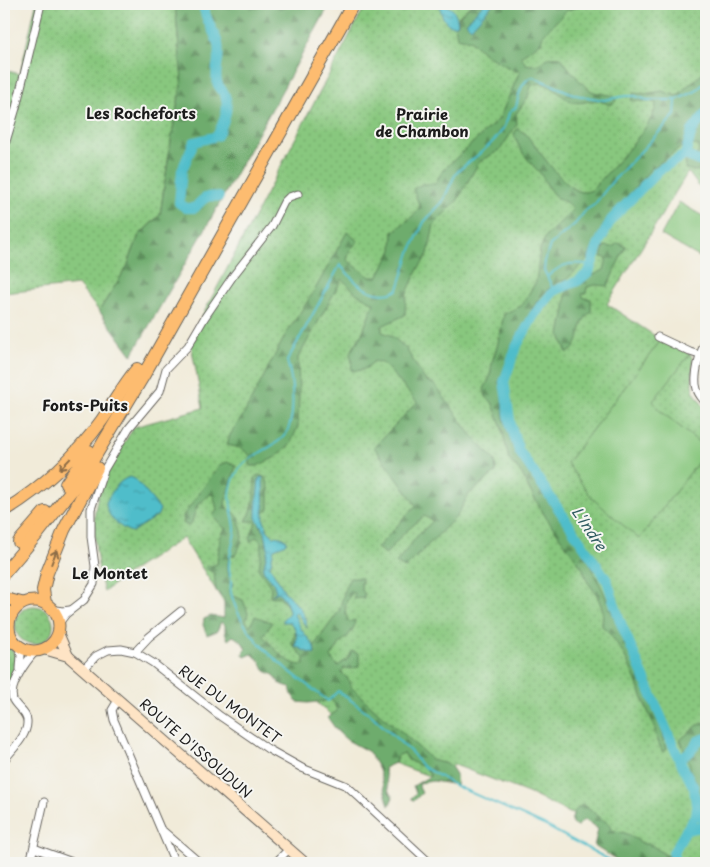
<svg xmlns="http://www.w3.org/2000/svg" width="710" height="867" viewBox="0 0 710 867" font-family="'Playpen Sans',sans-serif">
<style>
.grass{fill:url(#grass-dots);stroke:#52724d}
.forest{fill:url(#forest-firs);stroke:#456444}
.garden{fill:#88c77e;stroke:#52724d}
.water{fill:url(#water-ripples);stroke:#366c73}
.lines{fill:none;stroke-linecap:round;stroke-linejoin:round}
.stream{stroke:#50bdca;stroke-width:2}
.river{stroke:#50bdca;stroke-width:10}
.street-casing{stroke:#67645e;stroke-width:9}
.secondary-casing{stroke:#67645e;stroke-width:12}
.primary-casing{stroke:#67645e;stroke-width:13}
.highway-casing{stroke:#67645e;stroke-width:14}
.street{stroke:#fff;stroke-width:7}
.secondary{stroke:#fee4c5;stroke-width:10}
.primary{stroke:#fdbc6f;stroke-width:11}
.highway{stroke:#fdbc6f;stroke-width:12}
.oneway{stroke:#8c6c46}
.labels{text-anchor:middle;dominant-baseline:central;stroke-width:4;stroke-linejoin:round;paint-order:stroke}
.street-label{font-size:14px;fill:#1c1c1c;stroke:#f6f6f2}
.neighbourhood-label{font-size:15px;font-weight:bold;fill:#1c1c1c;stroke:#f6f6f2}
.water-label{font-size:15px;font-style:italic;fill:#315c62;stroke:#f6f6f2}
</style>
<defs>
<pattern id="grass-dots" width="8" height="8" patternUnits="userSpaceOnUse" patternTransform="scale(1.25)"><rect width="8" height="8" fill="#88c77e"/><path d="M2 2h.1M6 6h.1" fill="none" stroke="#75aa6c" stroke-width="1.8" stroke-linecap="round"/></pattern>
<pattern id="forest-firs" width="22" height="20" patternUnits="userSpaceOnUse" patternTransform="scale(1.25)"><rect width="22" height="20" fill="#6eac6d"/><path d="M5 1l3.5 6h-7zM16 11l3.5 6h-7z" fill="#5a8b59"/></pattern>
<pattern id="water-ripples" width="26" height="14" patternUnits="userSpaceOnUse" patternTransform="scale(1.25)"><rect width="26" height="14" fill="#50bdca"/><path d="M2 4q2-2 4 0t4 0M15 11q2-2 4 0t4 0" fill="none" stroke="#4299a3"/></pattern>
</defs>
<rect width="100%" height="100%" fill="#f6f6f2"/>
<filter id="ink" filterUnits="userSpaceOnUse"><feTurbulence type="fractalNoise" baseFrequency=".02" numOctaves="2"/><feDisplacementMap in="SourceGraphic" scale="10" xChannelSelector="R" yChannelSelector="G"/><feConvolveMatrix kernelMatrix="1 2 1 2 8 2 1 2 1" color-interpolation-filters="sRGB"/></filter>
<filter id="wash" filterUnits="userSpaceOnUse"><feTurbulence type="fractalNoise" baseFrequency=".0096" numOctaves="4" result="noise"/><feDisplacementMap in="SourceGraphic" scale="20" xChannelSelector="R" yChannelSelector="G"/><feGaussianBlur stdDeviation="1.12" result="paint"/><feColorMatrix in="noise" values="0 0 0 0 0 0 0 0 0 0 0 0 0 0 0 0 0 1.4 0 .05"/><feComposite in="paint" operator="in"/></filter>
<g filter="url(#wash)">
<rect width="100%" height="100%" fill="#f1ebd9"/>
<g class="grass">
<polygon points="36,4 175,4 182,80 172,134 160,215 139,235 127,267 99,311 78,285 4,293 4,70 20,74"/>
<path d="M366 4H706V196L688 172 607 304 661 340 567 463 639 539 706 452V863H674L528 793 455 765 429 776 378 757 283 672 236 622 183 538 121 578 104 592C97 567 90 522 98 496 106 472 120 449 134 427L203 408 190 339Z"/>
<polygon points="690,354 693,359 692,385 694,392 706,410 706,448 658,409 652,401"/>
<circle cx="34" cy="625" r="19"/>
<path d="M4 646C26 653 13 669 9 683 7 689 9 694 10 700L5 708Z"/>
</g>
<g class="forest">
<polygon points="175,4 330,4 202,235 132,355 99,311 127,267 139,235 160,215 172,134 182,80"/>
<path d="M472 4H582L575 8 567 10 543 35 541 42 521 56 526 64C541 68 541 59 552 57 555 56 558 57 561 57 566 66 585 89 594 92 600 94 608 94 614 96L616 100 614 103 609 105C593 94 584 107 571 101 557 95 548 77 531 86L528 97 516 114 517 124 500 150 479 162 457 201 434 224 428 254 418 269 406 295 405 315 382 326V332L390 335 405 347 425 380 435 385 470 433 495 461 496 472 469 494 457 516 405 568 396 563 418 535 433 521 424 516 403 534 386 554 377 548 416 505 374 447 417 402 384 364 374 361C366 369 362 372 351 370L352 362 350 353 361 336 374 303 357 294 342 279 298 358 299 393 298 426 290 445 274 458 257 466H250V455L241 448 227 445 230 435 244 414 286 334 313 293 347 232 358 241 350 250 347 260 370 277H378L392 250 393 232 414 215 420 207 413 189 422 184H435L443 170 499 119 520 71H515L488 56 470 40 457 37 455 26 458 24V17Z"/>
<path d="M706 71V168L696 171 685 169 686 159 698 154 699 145 683 146 650 170 604 224 587 260 566 280 558 282 547 290 534 305 508 363 501 387 504 418 512 443 530 473 581 544 605 595 609 607 632 653 663 732 666 751H662L655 734V727C638 693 631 653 602 626L603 611 597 595 587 581 583 569 547 519 529 489 522 474 509 460 501 425 492 402 486 397 484 389 490 377 492 362 497 347 504 314 521 306 536 282 540 249 546 236 573 210C569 202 562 201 555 196 548 189 545 180 540 173 529 161 519 151 514 134L517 129 525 133C536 146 567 194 584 192 587 192 589 191 592 190 606 173 658 122 656 103 648 100 640 102 631 100L634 93 644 94 662 91 677 96 687 86Z"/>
<path d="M618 243 626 246 615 269 608 286 595 285 587 287 586 293 582 294 584 298 591 299V312C576 322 583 348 567 353L560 335 565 309 566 293 574 284 604 270 607 258 601 257 604 246 612 247Z"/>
<path d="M227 462 236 466 225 503 227 509 234 512 240 519C239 525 241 526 242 531 243 540 240 548 235 555L229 557C227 566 227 577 233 584L229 592 230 595 243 600 248 613 246 621 250 626 255 616 271 622 270 626 263 636C275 648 287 666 304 665V658L291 643 296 631 297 647 315 654 314 646 339 611 346 586 350 578H362L361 589 364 593V598L353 599 355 593 354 592C344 600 343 611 349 622L355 620 354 627 349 635 341 642 331 657 333 661 338 666 348 659 352 651 359 654V666L352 669 344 668 341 672 350 681 351 687 382 716 403 733 432 760 450 765 456 774 457 785 433 781 420 783 419 787 422 793 414 801 411 798 416 793 413 786 430 776V774L425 768 408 760 404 753 397 756 395 763 384 768 389 792 393 797 389 806 379 770 369 752 347 740 337 731 328 718 337 711 333 700 308 703 297 702 292 695 290 687 280 684 274 675 265 671 260 661 252 654 245 657 243 654 246 648 241 641 233 636 228 640 225 633V625L221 622 217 631 207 635 203 625 204 619 211 616 224 618V598L216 591 214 573 205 568 207 565 211 566 217 564 220 538 225 529 213 516 217 510 214 497 211 494C205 498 199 503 196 510 193 516 194 520 189 526L184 524 183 516 218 467Z"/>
<path d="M259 475 266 478 269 488V509L263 513 260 486 257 495 261 528 265 532 268 549 263 570 273 582 277 591 273 595 278 592 282 595 289 608 279 596 273 597 270 596 271 587 259 570 262 542 256 537 250 542V538L256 522 254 521H246C255 509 254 492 255 477Z"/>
<polygon points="706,723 706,817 701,812 688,759 680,740 698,725"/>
<polygon points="582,804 609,824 612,830 625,833 644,844 650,844 664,854 671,857 676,863 622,863 594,846 598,829 591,824 584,820 578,826 573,825 571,821 574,812"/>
</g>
<g class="garden">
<polygon points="679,202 706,218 706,261 661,235"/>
<polygon points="661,340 690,354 653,401 658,409 706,448 706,452 639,539 592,498 567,463"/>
</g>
<g class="water">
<polygon points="483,4 493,4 471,28 466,23"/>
<path d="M444 5C454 7 457 15 458 24 447 30 441 16 440 7Z"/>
<path d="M130 477 135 479 160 509 158 515 132 532C120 529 105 515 106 502 112 492 118 480 130 477Z"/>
<path d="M263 477 264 521 268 531 273 536 281 537 286 539 287 542 284 545 274 549 270 567 285 592 300 608 305 618 307 628 297 613 294 614 301 629 314 646 315 654 307 652 295 646C298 636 297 628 289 622H283V619L289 613C289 606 283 596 278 592L272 595 276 591 273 582 263 570 268 548 265 532 256 518V510L259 478Z"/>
</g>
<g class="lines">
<g class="stream">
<path d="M548 276C564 262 572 262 592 265"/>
<polyline points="554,291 544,270 545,261 550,245 575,224 586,210 594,205 611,183 675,115 676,100"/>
<path d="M615 863 546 826 456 786 434 773 422 766 412 753 371 715 338 691 328 701C291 672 243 642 231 593 230 590 231 586 231 582 231 577 229 572 229 567 229 555 234 542 235 530 235 524 233 517 232 511 228 495 230 482 240 468 248 457 269 449 280 440 298 427 293 380 287 361L340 265C347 272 355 283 364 288 374 294 389 297 398 289L410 252 424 222 443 201 454 177 458 171C478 154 504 139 509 113L516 107C519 96 520 81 533 77L576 95 604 100 625 96H635L647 100H676L696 91 706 81"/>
</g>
<g class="river">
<path d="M203 4C205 21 214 29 218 44 221 57 214 69 217 82 218 87 223 90 225 95 230 109 223 124 217 136L194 142 182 170 179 203 186 208H195C202 199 208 194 219 197"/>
<polyline points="706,113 692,131 685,155 659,170 611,220 599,243 589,272 578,281 554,291 534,315 516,347 504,382 511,426 519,451 607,580 620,621 679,759 694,788 697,812 706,821"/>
<polyline points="685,155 698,161 706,159"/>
<polyline points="679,759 691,751 698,741 706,738"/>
<polyline points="686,830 706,826"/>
<polyline points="678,863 674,858 673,853 697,812"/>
</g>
</g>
</g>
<g filter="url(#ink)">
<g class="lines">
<g class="street-casing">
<g id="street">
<polyline points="4,148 16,108 41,4"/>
<polyline points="658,337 690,352 706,357"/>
<path d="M706 341C700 351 693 378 697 389 698 395 703 399 706 403"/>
<polyline points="52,609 62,611 70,610"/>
<polyline points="59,623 66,614 84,600 94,584 95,566 91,537 91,509 104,470 129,428 160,391 166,369 188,346 205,317 233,276 272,226 284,202 289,197 298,194"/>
<polyline points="18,645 21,655 20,669"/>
<polyline points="135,652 149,637 181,611"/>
<polyline points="83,670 96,656 108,650 121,649 135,652 153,663 220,716 268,749 302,768 347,786 430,863"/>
<polyline points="118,700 112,710 114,720 175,863"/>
<path d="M4 760C12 750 27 736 27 723 28 713 17 708 13 700 8 686 27 660 36 651"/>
<polyline points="163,831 200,863"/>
<polyline points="34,848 75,863"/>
<polyline points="30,863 44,802"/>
<polyline points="275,863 289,849"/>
</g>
</g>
<g class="secondary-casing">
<g id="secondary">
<polyline points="58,633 68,656 305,863"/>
<polyline points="44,649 68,656"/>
</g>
</g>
<g class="primary-casing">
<g id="primary">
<polyline points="4,598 23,603"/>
<circle cx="34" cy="626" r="25"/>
</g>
</g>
<g class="highway-casing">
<g id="highway">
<polyline points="66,484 89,451"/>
<path d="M4 511C43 487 75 458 102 420 114 403 123 385 137 369"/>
<polyline points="19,542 45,512"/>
<polyline points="4,573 39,532 85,473 142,378 353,4"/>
<polyline points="45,603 43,590 47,573 64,530 97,468"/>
<polyline points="4,641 14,642"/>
</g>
</g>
<use href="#street" class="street"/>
<use href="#secondary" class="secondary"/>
<use href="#primary" class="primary"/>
<use href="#highway" class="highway"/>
</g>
<defs><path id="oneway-shaft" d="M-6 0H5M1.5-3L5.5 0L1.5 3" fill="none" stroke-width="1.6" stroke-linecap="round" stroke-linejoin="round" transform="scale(1.25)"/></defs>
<g class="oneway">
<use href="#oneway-shaft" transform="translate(65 464) rotate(134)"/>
<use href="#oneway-shaft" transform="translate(54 557) rotate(-69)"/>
</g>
</g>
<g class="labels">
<g class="street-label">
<text transform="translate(230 704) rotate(36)">RUE DU MONTET</text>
<text transform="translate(196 748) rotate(41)">ROUTE D'ISSOUDUN</text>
</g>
<g class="neighbourhood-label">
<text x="141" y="112">Les Rocheforts</text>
<text x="422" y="113">Prairie<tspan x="422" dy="17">de Chambon</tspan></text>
<text x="85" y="404">Fonts-Puits</text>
<text x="110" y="572">Le Montet</text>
</g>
<g class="water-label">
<text transform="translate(590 528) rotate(56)">L'Indre</text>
</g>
</g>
<rect width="710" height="867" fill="none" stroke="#f6f6f2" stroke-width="20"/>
</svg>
